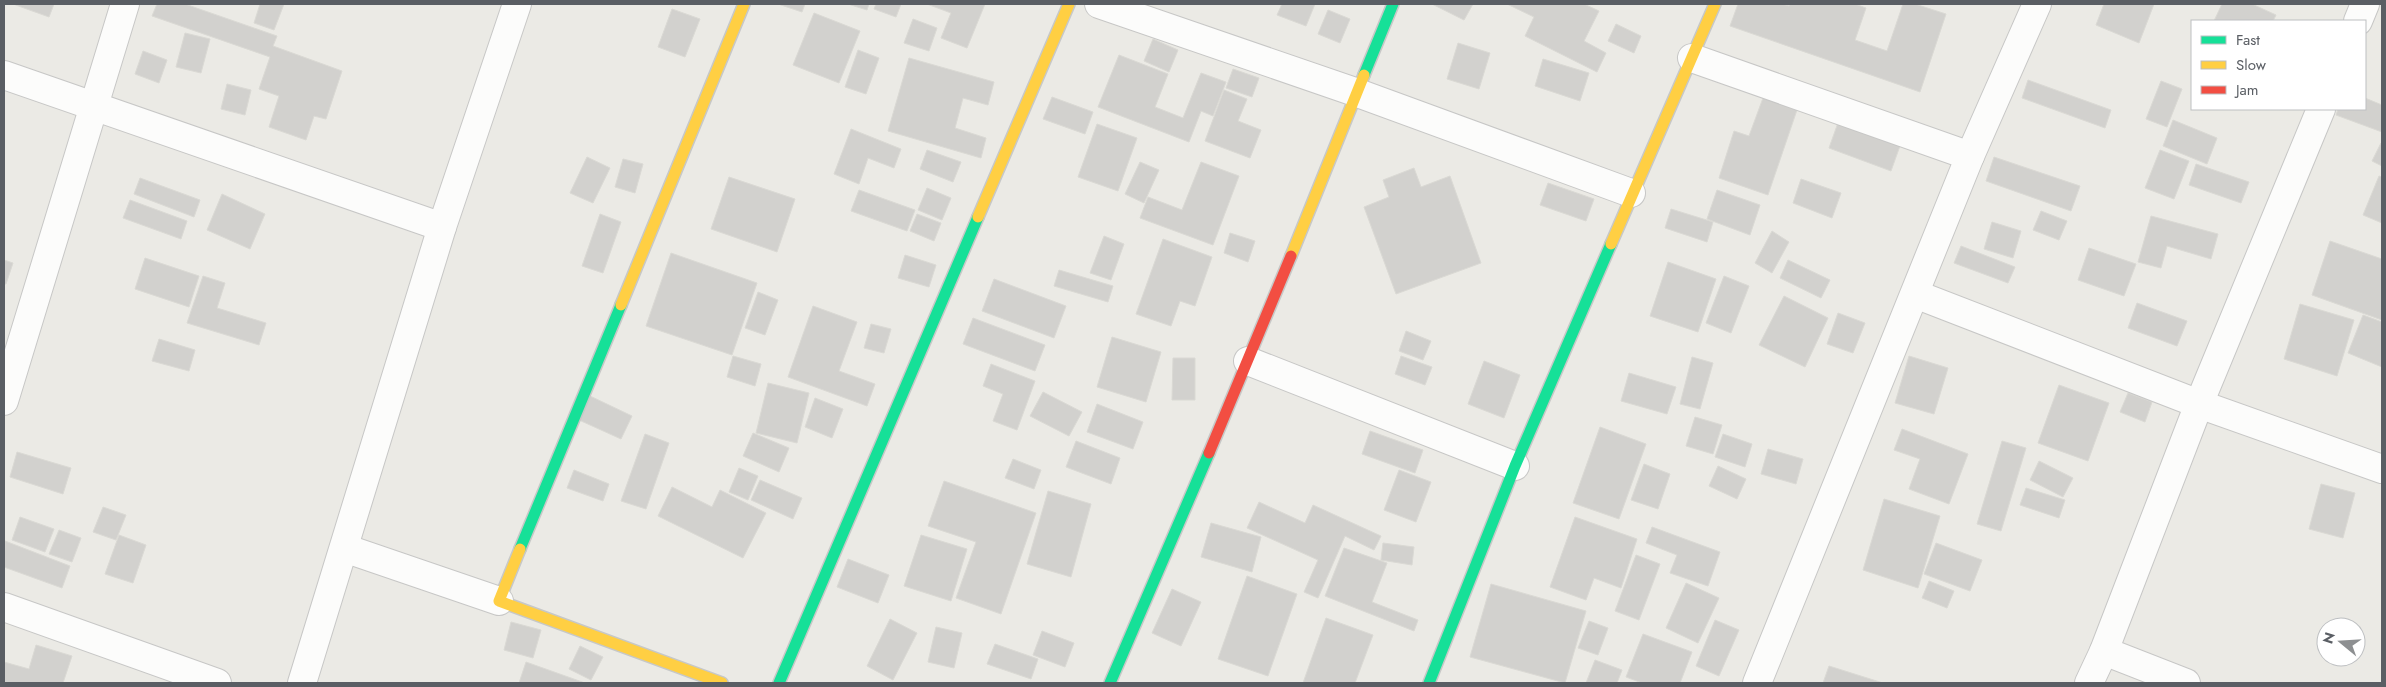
<svg xmlns="http://www.w3.org/2000/svg" width="2386" height="687" viewBox="0 0 2386 687" font-family="Jost,sans-serif">
<style>
.building{fill:#d2d1ce;stroke:#dad9d4}
.lines{fill:none;stroke-linecap:round;stroke-linejoin:round}
.street-casing{stroke:#c7c7c6;stroke-width:30}
.fast-casing{stroke:#c7c8c7;stroke-width:14}
.slow-casing{stroke:#c7c8c7;stroke-width:14}
.jam-casing{stroke:#c7c8c7;stroke-width:14}
.street{stroke:#fcfcfb;stroke-width:28}
.fast{stroke:#16e098;stroke-width:11}
.slow{stroke:#ffcf43;stroke-width:11}
.jam{stroke:#f24e42;stroke-width:11}
</style>
<rect width="100%" height="100%" fill="#ebeae5"/>
<g class="building">
<polygon points="13,4 54,4 49,17"/>
<polygon points="157,4 185,4 277,36 273,46 342,71 326,119 314,116 306,140 269,127 279,96 259,89 270,57 152,16"/>
<polygon points="260,4 284,4 274,30 254,23"/>
<polygon points="778,4 805,4 802,12"/>
<polygon points="848,4 869,4 867,10"/>
<polygon points="876,4 901,4 896,17 874,9"/>
<polygon points="927,4 985,4 967,48 941,38 951,13"/>
<polygon points="1282,4 1315,4 1306,26 1277,15"/>
<polygon points="1432,4 1473,4 1464,20"/>
<polygon points="1507,4 1584,4 1599,11 1584,41 1606,53 1597,72 1525,36 1534,17"/>
<polygon points="1738,4 1782,4 1789,6 1790,4 1855,4 1866,8 1855,40 1887,51 1903,4 1915,4 1946,14 1920,92 1730,26"/>
<polygon points="2104,4 2154,4 2139,43 2096,25"/>
<polygon points="2222,4 2252,4 2276,15 2273,21 2214,21"/>
<polygon points="672,9 700,19 685,57 658,47"/>
<polygon points="1328,10 1350,19 1340,43 1318,34"/>
<polygon points="814,13 860,31 839,83 793,65"/>
<polygon points="913,19 937,28 929,51 904,43"/>
<polygon points="1616,24 1641,36 1634,53 1608,41"/>
<polygon points="185,33 210,39 201,73 176,67"/>
<polygon points="1153,39 1178,50 1169,72 1144,61"/>
<polygon points="1458,43 1490,53 1479,89 1447,79"/>
<polygon points="858,50 879,58 866,94 845,87"/>
<polygon points="143,51 167,60 159,83 135,74"/>
<polygon points="1119,55 1168,74 1155,107 1183,118 1201,73 1226,82 1213,116 1201,111 1189,142 1098,107"/>
<polygon points="909,58 994,82 988,105 963,98 955,128 986,138 981,158 888,131"/>
<polygon points="1543,59 1589,73 1580,101 1535,86"/>
<polygon points="1233,69 1259,78 1252,97 1226,88"/>
<polygon points="2028,80 2111,110 2105,128 2022,98"/>
<polygon points="2161,81 2182,89 2167,127 2146,119"/>
<polygon points="227,84 251,90 245,115 221,109"/>
<polygon points="1224,90 1247,99 1238,121 1261,130 1250,158 1205,141"/>
<polygon points="1052,97 1093,112 1085,134 1043,119"/>
<polygon points="1763,98 1797,110 1768,195 1719,178 1734,131 1749,136"/>
<polygon points="2365,98 2382,105 2382,132 2336,115 2338,109 2365,109"/>
<polygon points="1839,120 1901,143 1891,171 1829,148"/>
<polygon points="2173,120 2217,138 2207,164 2163,146"/>
<polygon points="1097,124 1137,138 1118,191 1078,177"/>
<polygon points="851,129 901,149 894,168 868,158 859,184 834,174"/>
<polygon points="2381,143 2382,143 2382,166 2372,161"/>
<polygon points="927,150 961,162 953,182 920,169"/>
<polygon points="2160,150 2189,161 2174,199 2145,188"/>
<polygon points="587,157 610,168 593,203 570,193"/>
<polygon points="1994,157 2080,186 2071,211 1986,181"/>
<polygon points="623,159 643,164 635,193 615,187"/>
<polygon points="1140,162 1159,170 1144,203 1125,194"/>
<polygon points="1201,162 1239,176 1213,245 1140,218 1148,197 1182,210"/>
<polygon points="2196,164 2249,182 2241,203 2189,185"/>
<polygon points="1414,168 1421,187 1450,176 1481,263 1396,294 1364,207 1389,197 1383,180"/>
<polygon points="2379,176 2382,177 2382,223 2363,215"/>
<polygon points="729,177 795,199 777,252 711,229"/>
<polygon points="140,178 200,200 194,217 134,194"/>
<polygon points="1801,179 1841,193 1832,218 1793,203"/>
<polygon points="1548,183 1594,199 1586,221 1540,205"/>
<polygon points="927,188 951,198 942,220 918,210"/>
<polygon points="859,190 915,210 907,231 851,211"/>
<polygon points="1717,190 1760,205 1750,235 1707,219"/>
<polygon points="222,194 265,214 250,249 207,230"/>
<polygon points="130,200 187,221 181,239 123,218"/>
<polygon points="1671,209 1713,222 1707,242 1665,228"/>
<polygon points="2041,211 2067,221 2059,240 2033,230"/>
<polygon points="600,214 621,222 603,273 582,266"/>
<polygon points="917,214 941,223 934,241 910,231"/>
<polygon points="2151,216 2218,234 2211,259 2167,246 2161,268 2138,262"/>
<polygon points="1992,222 2021,231 2013,258 1984,249"/>
<polygon points="1772,231 1789,242 1772,273 1755,263"/>
<polygon points="1230,233 1255,241 1248,262 1224,253"/>
<polygon points="1104,236 1124,244 1111,280 1090,273"/>
<polygon points="1163,239 1212,257 1195,306 1180,301 1171,326 1136,314"/>
<polygon points="2330,241 2382,259 2382,320 2312,295"/>
<polygon points="1961,246 2015,267 2008,283 1954,263"/>
<polygon points="2089,248 2136,264 2124,296 2078,280"/>
<polygon points="671,253 757,283 732,355 646,326"/>
<polygon points="905,255 936,265 929,287 898,278"/>
<polygon points="145,258 199,276 189,307 135,289"/>
<polygon points="4,260 13,263 6,284 4,284"/>
<polygon points="1788,260 1830,280 1821,298 1780,278"/>
<polygon points="1668,262 1716,279 1698,332 1650,316"/>
<polygon points="1059,270 1113,286 1108,302 1054,286"/>
<polygon points="203,276 225,283 217,308 266,323 259,345 187,323"/>
<polygon points="1724,276 1749,286 1731,333 1706,323"/>
<polygon points="994,279 1066,306 1054,338 982,311"/>
<polygon points="758,292 778,300 765,335 745,328"/>
<polygon points="1784,296 1828,318 1805,367 1759,345"/>
<polygon points="2137,303 2187,321 2177,346 2128,328"/>
<polygon points="2300,304 2354,320 2337,376 2284,359"/>
<polygon points="813,306 857,322 839,371 875,384 867,406 788,377"/>
<polygon points="1838,313 1865,323 1853,353 1827,344"/>
<polygon points="2363,315 2382,322 2382,367 2348,353"/>
<polygon points="973,318 1045,345 1035,371 963,344"/>
<polygon points="871,324 891,329 884,353 864,348"/>
<polygon points="1406,331 1431,341 1423,360 1399,351"/>
<polygon points="1112,337 1161,352 1146,402 1097,387"/>
<polygon points="159,339 195,350 189,371 152,361"/>
<polygon points="733,356 761,364 755,386 727,377"/>
<polygon points="1401,356 1432,367 1425,385 1395,374"/>
<polygon points="1909,356 1948,368 1934,414 1895,403"/>
<polygon points="1692,357 1713,363 1700,409 1680,404"/>
<polygon points="1173,358 1195,358 1195,400 1172,400"/>
<polygon points="1484,361 1520,375 1504,418 1468,404"/>
<polygon points="991,364 1035,381 1017,430 993,421 1003,394 983,386"/>
<polygon points="1629,373 1676,387 1667,414 1621,401"/>
<polygon points="768,383 809,393 797,443 756,433"/>
<polygon points="2059,385 2109,403 2088,461 2038,443"/>
<polygon points="1043,392 1082,412 1069,436 1030,416"/>
<polygon points="2128,393 2152,402 2145,422 2120,412"/>
<polygon points="590,396 632,416 621,439 579,420"/>
<polygon points="815,398 843,409 832,438 805,427"/>
<polygon points="1097,404 1143,422 1133,449 1087,432"/>
<polygon points="1695,417 1722,425 1713,454 1686,446"/>
<polygon points="1600,427 1646,444 1619,519 1573,503"/>
<polygon points="1902,429 1968,454 1949,504 1909,489 1920,459 1894,450"/>
<polygon points="1370,431 1423,450 1415,473 1362,454"/>
<polygon points="753,433 789,448 779,472 743,456"/>
<polygon points="645,434 669,443 646,509 621,501"/>
<polygon points="1723,434 1752,444 1745,467 1715,457"/>
<polygon points="1076,441 1120,458 1111,484 1066,467"/>
<polygon points="2002,441 2026,448 2001,531 1977,524"/>
<polygon points="1768,449 1803,459 1796,484 1761,474"/>
<polygon points="17,452 71,468 63,494 10,477"/>
<polygon points="1013,459 1041,470 1034,489 1005,478"/>
<polygon points="2039,461 2073,478 2063,497 2030,480"/>
<polygon points="1644,464 1670,474 1658,509 1631,500"/>
<polygon points="1718,466 1746,479 1737,499 1709,486"/>
<polygon points="739,468 758,476 748,500 729,492"/>
<polygon points="574,470 609,484 603,501 567,488"/>
<polygon points="1399,470 1431,482 1416,522 1384,510"/>
<polygon points="760,480 802,498 793,519 751,500"/>
<polygon points="944,481 1036,513 1001,614 956,598 976,542 928,526"/>
<polygon points="2321,484 2355,493 2343,538 2309,529"/>
<polygon points="672,487 712,507 720,490 766,513 743,558 658,516"/>
<polygon points="2026,488 2065,500 2059,518 2020,505"/>
<polygon points="1048,491 1091,504 1071,577 1027,564"/>
<polygon points="1884,499 1940,516 1918,588 1863,570"/>
<polygon points="1259,502 1305,523 1313,505 1381,536 1374,550 1345,536 1318,598 1304,592 1318,560 1247,528"/>
<polygon points="103,507 126,515 116,540 93,532"/>
<polygon points="20,517 54,529 45,552 12,540"/>
<polygon points="1575,517 1637,539 1621,588 1594,578 1586,600 1550,587"/>
<polygon points="1211,523 1261,537 1252,572 1201,557"/>
<polygon points="1652,527 1720,552 1708,586 1670,573 1677,555 1646,543"/>
<polygon points="59,530 81,538 72,562 49,554"/>
<polygon points="119,535 146,545 133,583 105,574"/>
<polygon points="921,535 967,549 951,601 904,586"/>
<polygon points="5,541 70,566 62,588 4,567"/>
<polygon points="1383,543 1414,547 1412,565 1381,560"/>
<polygon points="1936,543 1982,560 1970,591 1924,574"/>
<polygon points="1344,548 1387,563 1372,602 1418,620 1414,631 1325,596"/>
<polygon points="1636,555 1660,564 1639,620 1615,611"/>
<polygon points="848,559 889,575 878,603 837,587"/>
<polygon points="1247,576 1297,594 1268,676 1218,659"/>
<polygon points="1929,581 1954,591 1947,608 1922,598"/>
<polygon points="1686,583 1719,598 1698,643 1666,628"/>
<polygon points="1491,584 1586,611 1565,683 1470,657"/>
<polygon points="1172,589 1201,602 1181,646 1152,633"/>
<polygon points="1326,618 1373,635 1355,683 1303,683"/>
<polygon points="890,619 917,633 893,680 867,666"/>
<polygon points="1715,620 1739,630 1719,676 1696,666"/>
<polygon points="1589,621 1608,628 1598,655 1578,648"/>
<polygon points="511,622 541,630 533,658 504,650"/>
<polygon points="936,627 962,633 954,668 928,662"/>
<polygon points="1042,631 1074,643 1065,667 1033,655"/>
<polygon points="1643,634 1692,652 1680,683 1642,683 1626,677"/>
<polygon points="995,644 1038,659 1031,679 987,664"/>
<polygon points="36,645 72,656 63,683 4,683 4,662 29,669"/>
<polygon points="580,646 603,657 591,680 569,669"/>
<polygon points="1595,660 1622,670 1617,683 1586,683"/>
<polygon points="526,662 585,683 519,683"/>
<polygon points="1829,666 1883,683 1823,683"/>
</g>
<g class="lines">
<g class="street-casing">
<g id="street">
<polyline points="1099,4 1355,92 1631,193"/>
<polyline points="2358,21 2365,4"/>
<polyline points="1692,58 1970,156"/>
<polyline points="4,75 442,227"/>
<polyline points="1915,294 2199,404 2382,469"/>
<polyline points="1248,361 1515,466"/>
<polyline points="4,401 125,4"/>
<polyline points="344,548 499,601"/>
<polyline points="4,607 217,683"/>
<polyline points="2104,651 2186,683"/>
<polyline points="302,683 442,227 517,4"/>
<polyline points="1757,683 1970,156 2037,4"/>
<polyline points="2089,683 2104,651 2199,404 2321,109"/>
</g>
</g>
<g class="fast-casing">
<g id="fast">
<polyline points="1364,75 1393,4"/>
<polyline points="520,549 621,305"/>
<polyline points="779,683 978,217"/>
<polyline points="1110,683 1209,453"/>
<polyline points="1429,683 1515,466 1611,244"/>
</g>
</g>
<g class="slow-casing">
<g id="slow">
<polyline points="978,217 1069,4"/>
<polyline points="1611,244 1715,4"/>
<polyline points="1291,256 1364,75"/>
<polyline points="621,305 744,4"/>
<polyline points="520,549 499,601 722,683"/>
</g>
</g>
<g class="jam-casing">
<polyline id="jam" points="1209,453 1291,256"/>
</g>
<use href="#street" class="street"/>
<use href="#fast" class="fast"/>
<use href="#slow" class="slow"/>
<use href="#jam" class="jam"/>
</g>
<rect width="2386" height="687" fill="none" stroke="#5a5e64" stroke-width="10"/>
<rect x="2191" y="20" width="175" height="90" fill="#ffffff" stroke="#bdbfc1"/>
<rect x="2201" y="36" width="25" height="8" fill="#16e098" stroke="#bdbfc1"/>
<text x="2236" y="45" font-size="15" fill="#5a5e64">Fast</text>
<rect x="2201" y="61" width="25" height="8" fill="#ffcf43" stroke="#bdbfc1"/>
<text x="2236" y="70" font-size="15" fill="#5a5e64">Slow</text>
<rect x="2201" y="86" width="25" height="8" fill="#f24e42" stroke="#bdbfc1"/>
<text x="2236" y="95" font-size="15" fill="#5a5e64">Jam</text>
<g transform="translate(2341 642) rotate(288)"><circle r="24" fill="#ffffff" stroke="#bdbfc1"/>
<path d="M0-4L9 19L0 12L-9 19Z" fill="#8d8f91"/>
<text y="-8" font-size="14" font-weight="bold" text-anchor="middle" fill="#5a5e64">N</text>
</g>
</svg>
